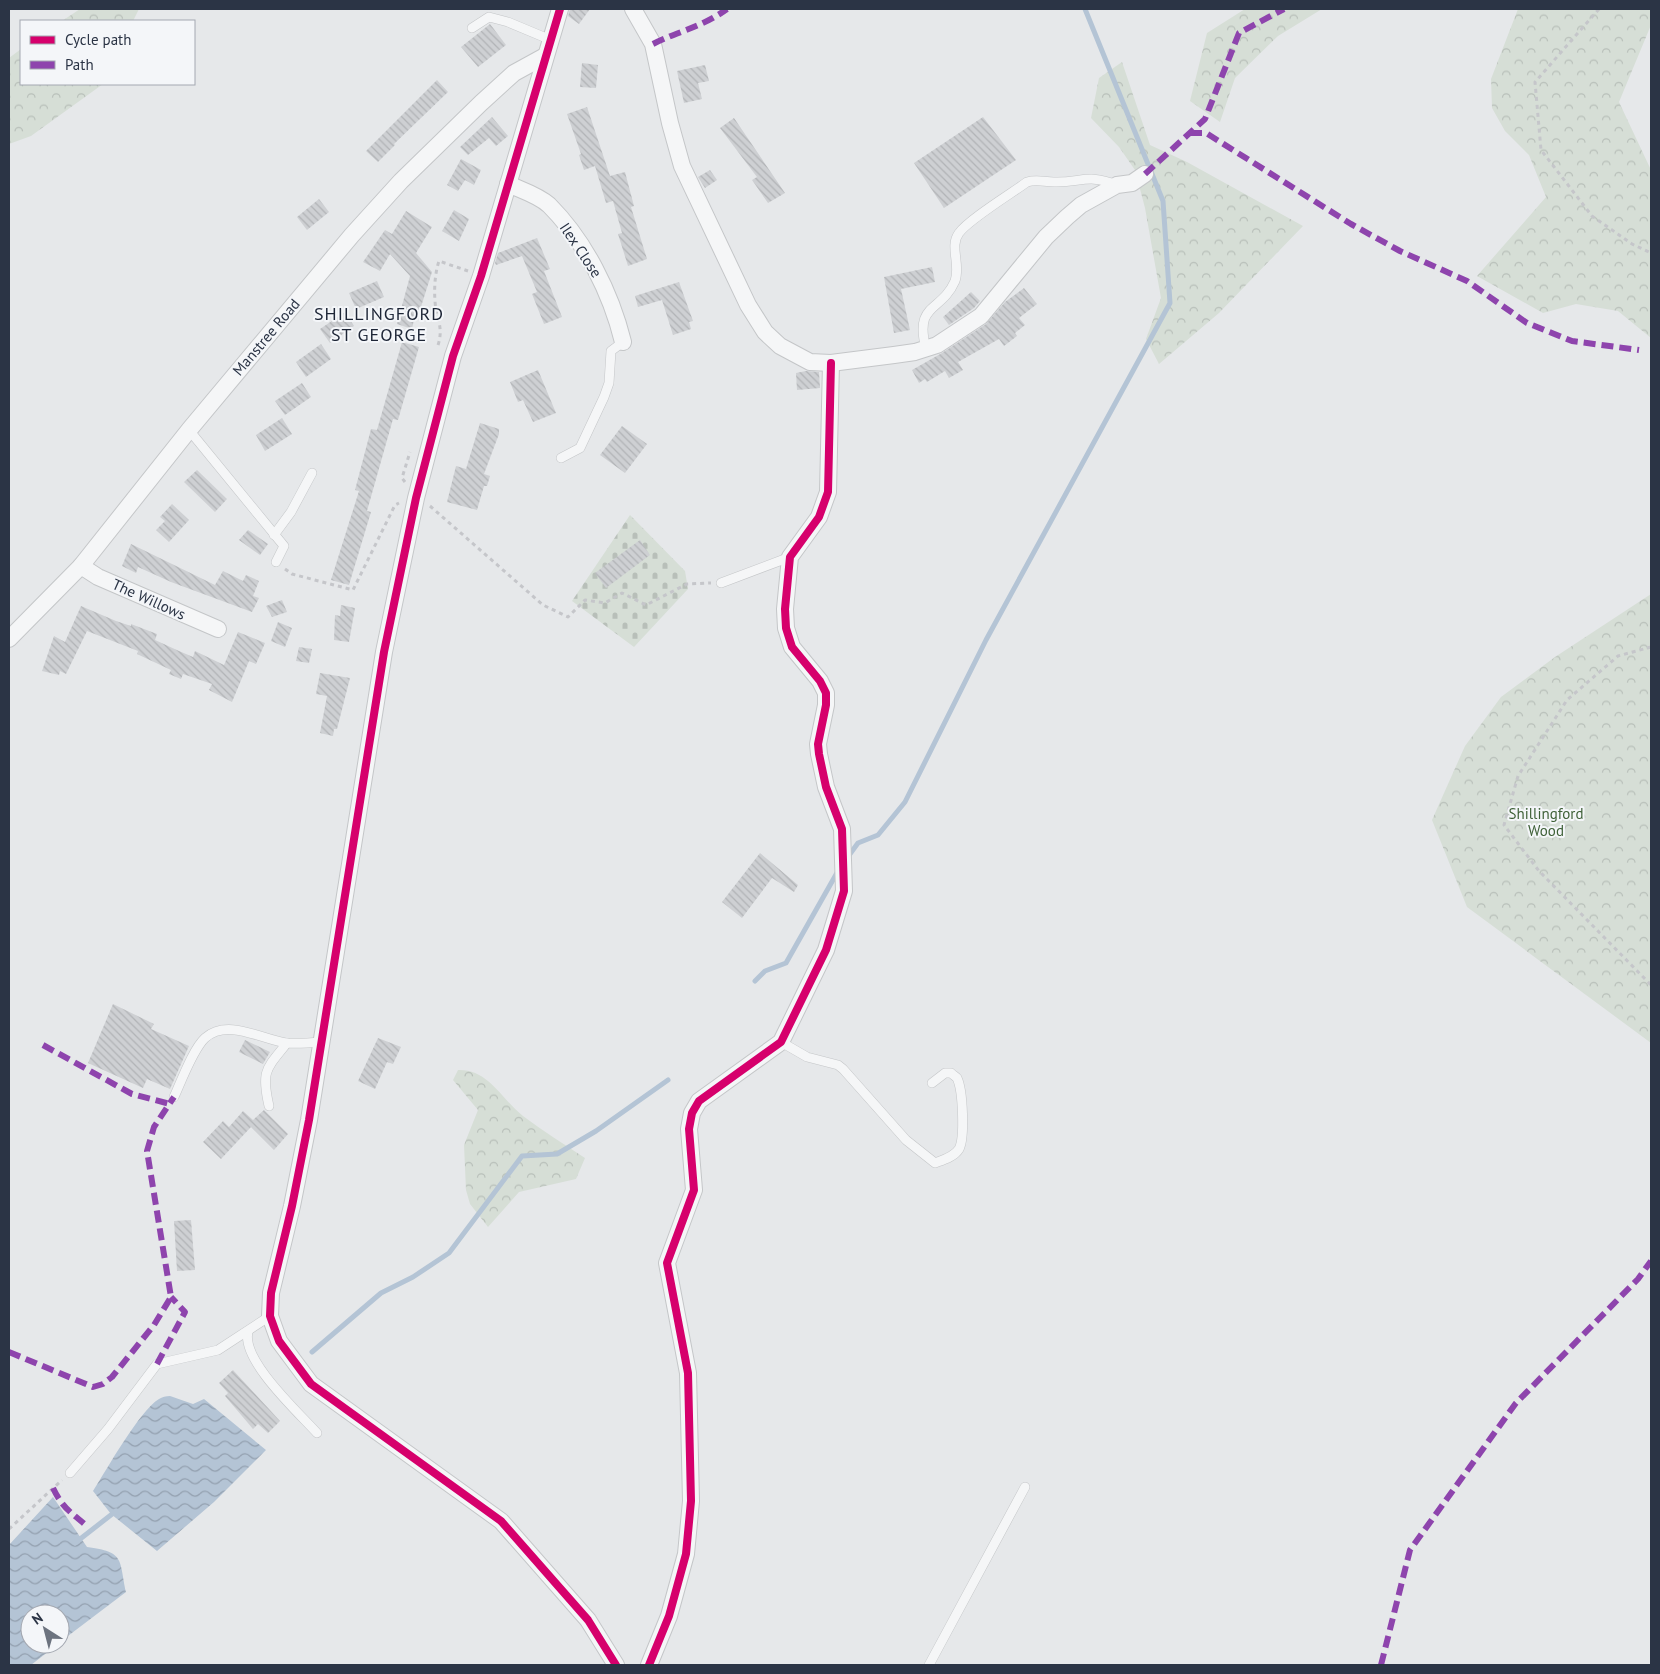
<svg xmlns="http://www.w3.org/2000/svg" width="1660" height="1674" viewBox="0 0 1660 1674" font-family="'PT Sans',sans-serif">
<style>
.forest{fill:url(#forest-crowns)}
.cemetery{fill:url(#cemetery-stones)}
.water{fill:url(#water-waves)}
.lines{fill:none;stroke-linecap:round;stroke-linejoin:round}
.stream{stroke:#b4c4d5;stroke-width:5}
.building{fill:url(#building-back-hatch)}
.lane-casing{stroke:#c4c6c8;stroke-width:10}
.street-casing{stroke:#c4c6c8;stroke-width:18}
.path{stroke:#c5c6ca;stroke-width:3;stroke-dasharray:4 4;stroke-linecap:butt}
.lane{stroke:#f5f6f7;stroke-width:9}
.street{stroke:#f5f6f7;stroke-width:16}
.quiet{stroke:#8e44ad;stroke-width:6;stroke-dasharray:12 6;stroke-linecap:butt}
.cycleway-casing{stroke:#f4f6f9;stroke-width:11}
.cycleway{stroke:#d6006c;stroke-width:8}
.labels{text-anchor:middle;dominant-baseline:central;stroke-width:4;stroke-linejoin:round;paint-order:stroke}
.street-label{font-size:15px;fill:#2b3445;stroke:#f4f6f9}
.park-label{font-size:15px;fill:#3f6138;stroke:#f4f6f9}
.quarter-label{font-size:18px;letter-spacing:1px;fill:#1d2536;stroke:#f4f6f9}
</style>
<defs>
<pattern id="forest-crowns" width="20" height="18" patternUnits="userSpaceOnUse" patternTransform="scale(1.25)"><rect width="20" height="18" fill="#d6ded6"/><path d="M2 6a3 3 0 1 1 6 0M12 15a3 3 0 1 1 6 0" fill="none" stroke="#b8bfb9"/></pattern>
<pattern id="cemetery-stones" width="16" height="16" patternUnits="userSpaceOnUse" patternTransform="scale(1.25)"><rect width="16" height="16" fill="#d6ded6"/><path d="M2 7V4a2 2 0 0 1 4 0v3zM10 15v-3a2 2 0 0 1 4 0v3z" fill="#b8bfb9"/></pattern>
<pattern id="water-waves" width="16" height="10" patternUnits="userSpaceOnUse" patternTransform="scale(1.25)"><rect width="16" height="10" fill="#b4c4d5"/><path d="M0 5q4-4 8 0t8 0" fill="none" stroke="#93a0af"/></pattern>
<pattern id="building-back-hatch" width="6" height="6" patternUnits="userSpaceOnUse" patternTransform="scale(1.25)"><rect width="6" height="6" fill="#ced0d3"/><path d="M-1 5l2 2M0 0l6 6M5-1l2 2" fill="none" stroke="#b1b3b6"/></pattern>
</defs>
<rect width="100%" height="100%" fill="#e6e8ea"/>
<g class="forest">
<polygon points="80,9 139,9 133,21 62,21"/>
<polygon points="1245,9 1322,9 1278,36 1235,78 1220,122 1190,101 1207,33"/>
<polygon points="1518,9 1651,9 1651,25 1619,102 1651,170 1651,338 1618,311 1576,304 1543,313 1477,276 1546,197 1529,155 1505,131 1492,108 1491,79"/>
<polygon points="21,49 21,84 103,84 31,136 9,144 9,58"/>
<polygon points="1122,62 1150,145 1187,162 1303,226 1219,313 1159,364 1146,339 1161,298 1145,208 1135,170 1119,147 1091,118 1099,78"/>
<polygon points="1651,594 1651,1043 1467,907 1432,820 1465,746 1501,697 1555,657"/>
<path d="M458 1070C489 1069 501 1099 523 1116 543 1131 564 1144 585 1158L576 1179 519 1192 488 1227 470 1204 466 1190 464 1145 478 1110 453 1080Z"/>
</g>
<polygon class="cemetery" points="630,515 685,571 688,589 634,647 572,601"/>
<g class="water">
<path d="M170 1396 193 1404 204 1399 266 1450 214 1502 157 1551 111 1514 93 1491C107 1469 140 1410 159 1399 162 1397 166 1396 170 1396Z"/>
<path d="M53 1497 87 1547C125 1552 119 1559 126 1592L60 1642V1614H30V1644H58L31 1665H9V1545Z"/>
</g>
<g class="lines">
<g class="stream">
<polyline points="847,858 858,843 878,835 905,802 986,640 1170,303 1163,201 1085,9"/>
<polyline points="755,981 765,971 786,963 838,871"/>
<polyline points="312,1352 381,1293 413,1277 449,1253 522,1156 557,1154 596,1131 668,1080"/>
<polyline points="75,1543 116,1511"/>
</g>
</g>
<g class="building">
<polygon points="570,9 590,9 579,24 568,16"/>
<polygon points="490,24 506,45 478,67 461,47"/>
<polygon points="582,63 598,65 596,88 580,87"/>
<polygon points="705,65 709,81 698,83 702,99 684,103 677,71"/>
<polygon points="437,80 448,92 394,144 395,145 378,162 366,151"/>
<polygon points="587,107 610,176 625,172 634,206 631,207 647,259 628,266 618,234 622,233 613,201 606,203 595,166 584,170 579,155 581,154 567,114"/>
<polygon points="492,117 508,136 496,146 489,138 468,155 460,147"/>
<polygon points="983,117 1016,160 944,208 914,163"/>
<polygon points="734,118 785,193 768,203 752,180 757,177 720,128"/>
<polygon points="461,159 481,170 474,185 465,180 458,191 447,185"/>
<polygon points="710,170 717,180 705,188 698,177"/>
<polygon points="319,199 329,212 307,230 297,217"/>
<polygon points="454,210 469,219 459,241 442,231"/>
<polygon points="406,211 432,227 416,253 432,272 420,310 416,310 412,329 397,324 410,276 390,254 380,271 363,262 385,230 392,234"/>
<polygon points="537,238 550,269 544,271 562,317 544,324 532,294 537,292 522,256 496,265 495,263 498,253"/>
<polygon points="932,267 935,282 901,289 910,330 894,333 884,277"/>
<polygon points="377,281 384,297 356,309 349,293"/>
<polygon points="679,282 693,321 689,322 691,329 673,335 662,300 638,307 635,296"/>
<polygon points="1024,288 1037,304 1019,318 1025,325 1015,333 1017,336 1004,346 999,339 958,362 963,370 949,378 945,371 927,382 925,379 919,383 912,370 942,353 986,324 1005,302"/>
<polygon points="971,292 980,301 974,308 949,325 943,317"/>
<polygon points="345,312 354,326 330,343 320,329"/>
<polygon points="402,342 419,347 398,420 393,419 367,511 371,512 349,585 331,580 359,491 355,490 371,429 377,430"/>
<polygon points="321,344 331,359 306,377 296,362"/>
<polygon points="538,370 556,413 533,422 523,400 518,402 510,382"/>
<polygon points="806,371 819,372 820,388 797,390 796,373"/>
<polygon points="302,383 311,397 285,415 275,401"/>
<polygon points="282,418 292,434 265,451 256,435"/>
<polygon points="480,423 499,429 499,434 484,474 490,476 487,486 484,486 477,510 447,502 456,466 466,469"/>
<polygon points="622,426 647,444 625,473 600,455"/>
<polygon points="197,470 227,499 215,512 184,482"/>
<polygon points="172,504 189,520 169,542 156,530 165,521 160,517"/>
<polygon points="248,530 268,544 260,555 239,540"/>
<polygon points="640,540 650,555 606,588 595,573"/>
<polygon points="131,544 215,585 223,571 243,581 246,575 259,581 253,596 259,598 252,612 171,582 138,567 136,573 122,566"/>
<polygon points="282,600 287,612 272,617 266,606"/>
<polygon points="341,605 355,608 349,642 334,640 335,615 340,616"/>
<polygon points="81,606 116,621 131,626 131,624 157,634 155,640 179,651 193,657 195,651 224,665 238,632 265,643 256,664 249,661 232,702 209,690 212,684 183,674 181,679 169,674 171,670 137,654 138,651 87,631 66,674 60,671 59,675 42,671 54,636 65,642"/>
<polygon points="278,622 292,628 285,647 271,641"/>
<polygon points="299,647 312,649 309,663 296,661"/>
<polygon points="320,673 350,678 337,729 334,729 333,736 320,733 327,696 316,694"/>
<polygon points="760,853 798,885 794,892 772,878 742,918 722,902"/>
<polygon points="113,1004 154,1024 151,1029 189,1046 170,1089 147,1079 143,1088 88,1063"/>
<polygon points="378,1038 401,1047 393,1064 387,1062 375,1089 358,1081"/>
<polygon points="245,1040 270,1052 263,1064 239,1052"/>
<polygon points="264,1110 288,1134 274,1150 251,1127 221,1159 203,1142 223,1121 229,1127 243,1111 253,1120"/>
<polygon points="191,1220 195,1270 177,1271 174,1221"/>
<polygon points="233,1370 280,1421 268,1433 258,1424 253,1429 225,1396 228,1393 219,1383"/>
</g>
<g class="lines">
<g class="lane-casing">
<g id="lane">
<polyline points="472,28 489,17 508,22 551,40"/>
<path d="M926 349C914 302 941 313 955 281 961 265 949 246 959 233 968 220 1012 193 1027 182 1037 179 1044 182 1054 182 1081 183 1087 173 1117 185"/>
<polyline points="189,430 284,546 276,562"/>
<polyline points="561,458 580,448 604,397 609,383 611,351 623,342"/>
<polyline points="274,535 291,512 312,473"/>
<polyline points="721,583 790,557"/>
<path d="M781 1042 807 1057 838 1065 843 1069 906 1140 935 1163C943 1160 954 1157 959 1149 965 1138 963 1090 957 1078 955 1076 953 1075 951 1073H945L932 1083"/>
<path d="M174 1097C181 1082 193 1049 205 1038 227 1018 261 1039 286 1043 298 1044 310 1043 321 1042"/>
<path d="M269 1106C261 1071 266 1069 287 1043"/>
<path d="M248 1332C241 1360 299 1413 317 1433"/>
<polyline points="70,1473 108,1429 157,1364 218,1350 270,1316"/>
<polyline points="929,1665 1025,1487"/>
</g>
</g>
<g class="street-casing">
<g id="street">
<polyline points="560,9 481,276 453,356 416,498 384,652 309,1120 292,1206 271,1293 270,1316 279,1341 311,1384 501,1521 588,1620 616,1665"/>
<polyline points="633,9 653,44 670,123 682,166 748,305 765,332 780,346 810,362 831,363 894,355 915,352 937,345 981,316 1046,237 1067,217 1081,205 1117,185 1132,183 1145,174"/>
<path d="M508 184C521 190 538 195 549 205 585 241 611 293 623 342"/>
<polyline points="81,566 98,577 218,629"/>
<polyline points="9,639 81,566 189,430 352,235 401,181 481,103 514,73 545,56"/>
<polyline points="649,1665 669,1616 686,1554 691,1501 688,1373 667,1263 694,1190 689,1129 692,1113 699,1101 781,1042 826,950 844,891 842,829 826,787 819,754 818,744 826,705 826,693 820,681 792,647 786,628 785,609 790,557 819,517 828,492 831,363"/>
</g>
</g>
<g class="path">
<polyline points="1599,9 1535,82 1541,150 1592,216 1632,244 1651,253"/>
<path d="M438 345C444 327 436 318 435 301 434 288 435 273 439 261L468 271"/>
<polyline points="405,482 402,478 410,452"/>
<polyline points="430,506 543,605 568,617 585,600 605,603 622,593 646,605 687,584 711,583"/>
<polyline points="285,569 292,574 353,590 395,505 399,503"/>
<polyline points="1651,647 1618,656 1567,700 1518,776 1504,825 1539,871 1651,985"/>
<polyline points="9,1529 62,1480"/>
</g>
<use href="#lane" class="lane"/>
<use href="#street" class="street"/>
<g class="quiet">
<path d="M653 44C679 31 702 27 727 9"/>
<polyline points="1190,133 1206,133 1351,224 1400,251 1467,281 1527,323 1572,341 1639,350"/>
<polyline points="1145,174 1205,119 1239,33 1284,9"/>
<polyline points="43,1045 132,1094 170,1104"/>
<polyline points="9,1352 93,1387 103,1384 112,1377 154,1325 171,1297 147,1151 154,1127 174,1097"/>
<polyline points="157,1364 185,1312 171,1297"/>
<path d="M53 1488C63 1509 72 1513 88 1527"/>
<polyline points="1381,1665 1410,1550 1516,1403 1638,1279 1651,1261"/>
</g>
<g class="cycleway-casing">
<g id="cycleway">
<polyline points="560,9 481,276 453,356 416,498 384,652 309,1120 292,1206 271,1293 270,1316 279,1341 311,1384 501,1521 588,1620 616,1665"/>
<polyline points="649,1665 669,1616 686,1554 691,1501 688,1373 667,1263 694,1190 689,1129 692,1113 699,1101 781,1042 826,950 844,891 842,829 826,787 819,754 818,744 826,705 826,693 820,681 792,647 786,628 785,609 790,557 819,517 828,492 831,363"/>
</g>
</g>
<use href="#cycleway" class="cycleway"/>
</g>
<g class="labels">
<g class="street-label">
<text transform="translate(581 250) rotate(56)">Ilex Close</text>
<text transform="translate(266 337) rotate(-50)">Manstree Road</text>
<text transform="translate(149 599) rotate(24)">The Willows</text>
</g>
<g class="park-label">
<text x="1546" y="813">Shillingford<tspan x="1546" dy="17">Wood</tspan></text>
</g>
<g class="quarter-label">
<text x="379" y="313">SHILLINGFORD<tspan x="379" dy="21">ST GEORGE</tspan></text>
</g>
</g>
<rect width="1660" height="1674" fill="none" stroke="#2b3445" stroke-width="20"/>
<rect x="20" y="20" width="175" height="65" fill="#f4f6f9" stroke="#a4a8b1"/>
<rect x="30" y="36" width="25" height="8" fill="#d6006c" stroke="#a4a8b1"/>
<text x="65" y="45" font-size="15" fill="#2b3445">Cycle path</text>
<rect x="30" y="61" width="25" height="8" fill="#8e44ad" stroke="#a4a8b1"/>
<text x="65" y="70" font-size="15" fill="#2b3445">Path</text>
<g transform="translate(45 1629) rotate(324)"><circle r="24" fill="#f4f6f9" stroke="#a4a8b1"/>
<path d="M0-4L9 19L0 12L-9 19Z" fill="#6c737f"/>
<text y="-8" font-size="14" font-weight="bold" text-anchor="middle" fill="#2b3445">N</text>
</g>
</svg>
